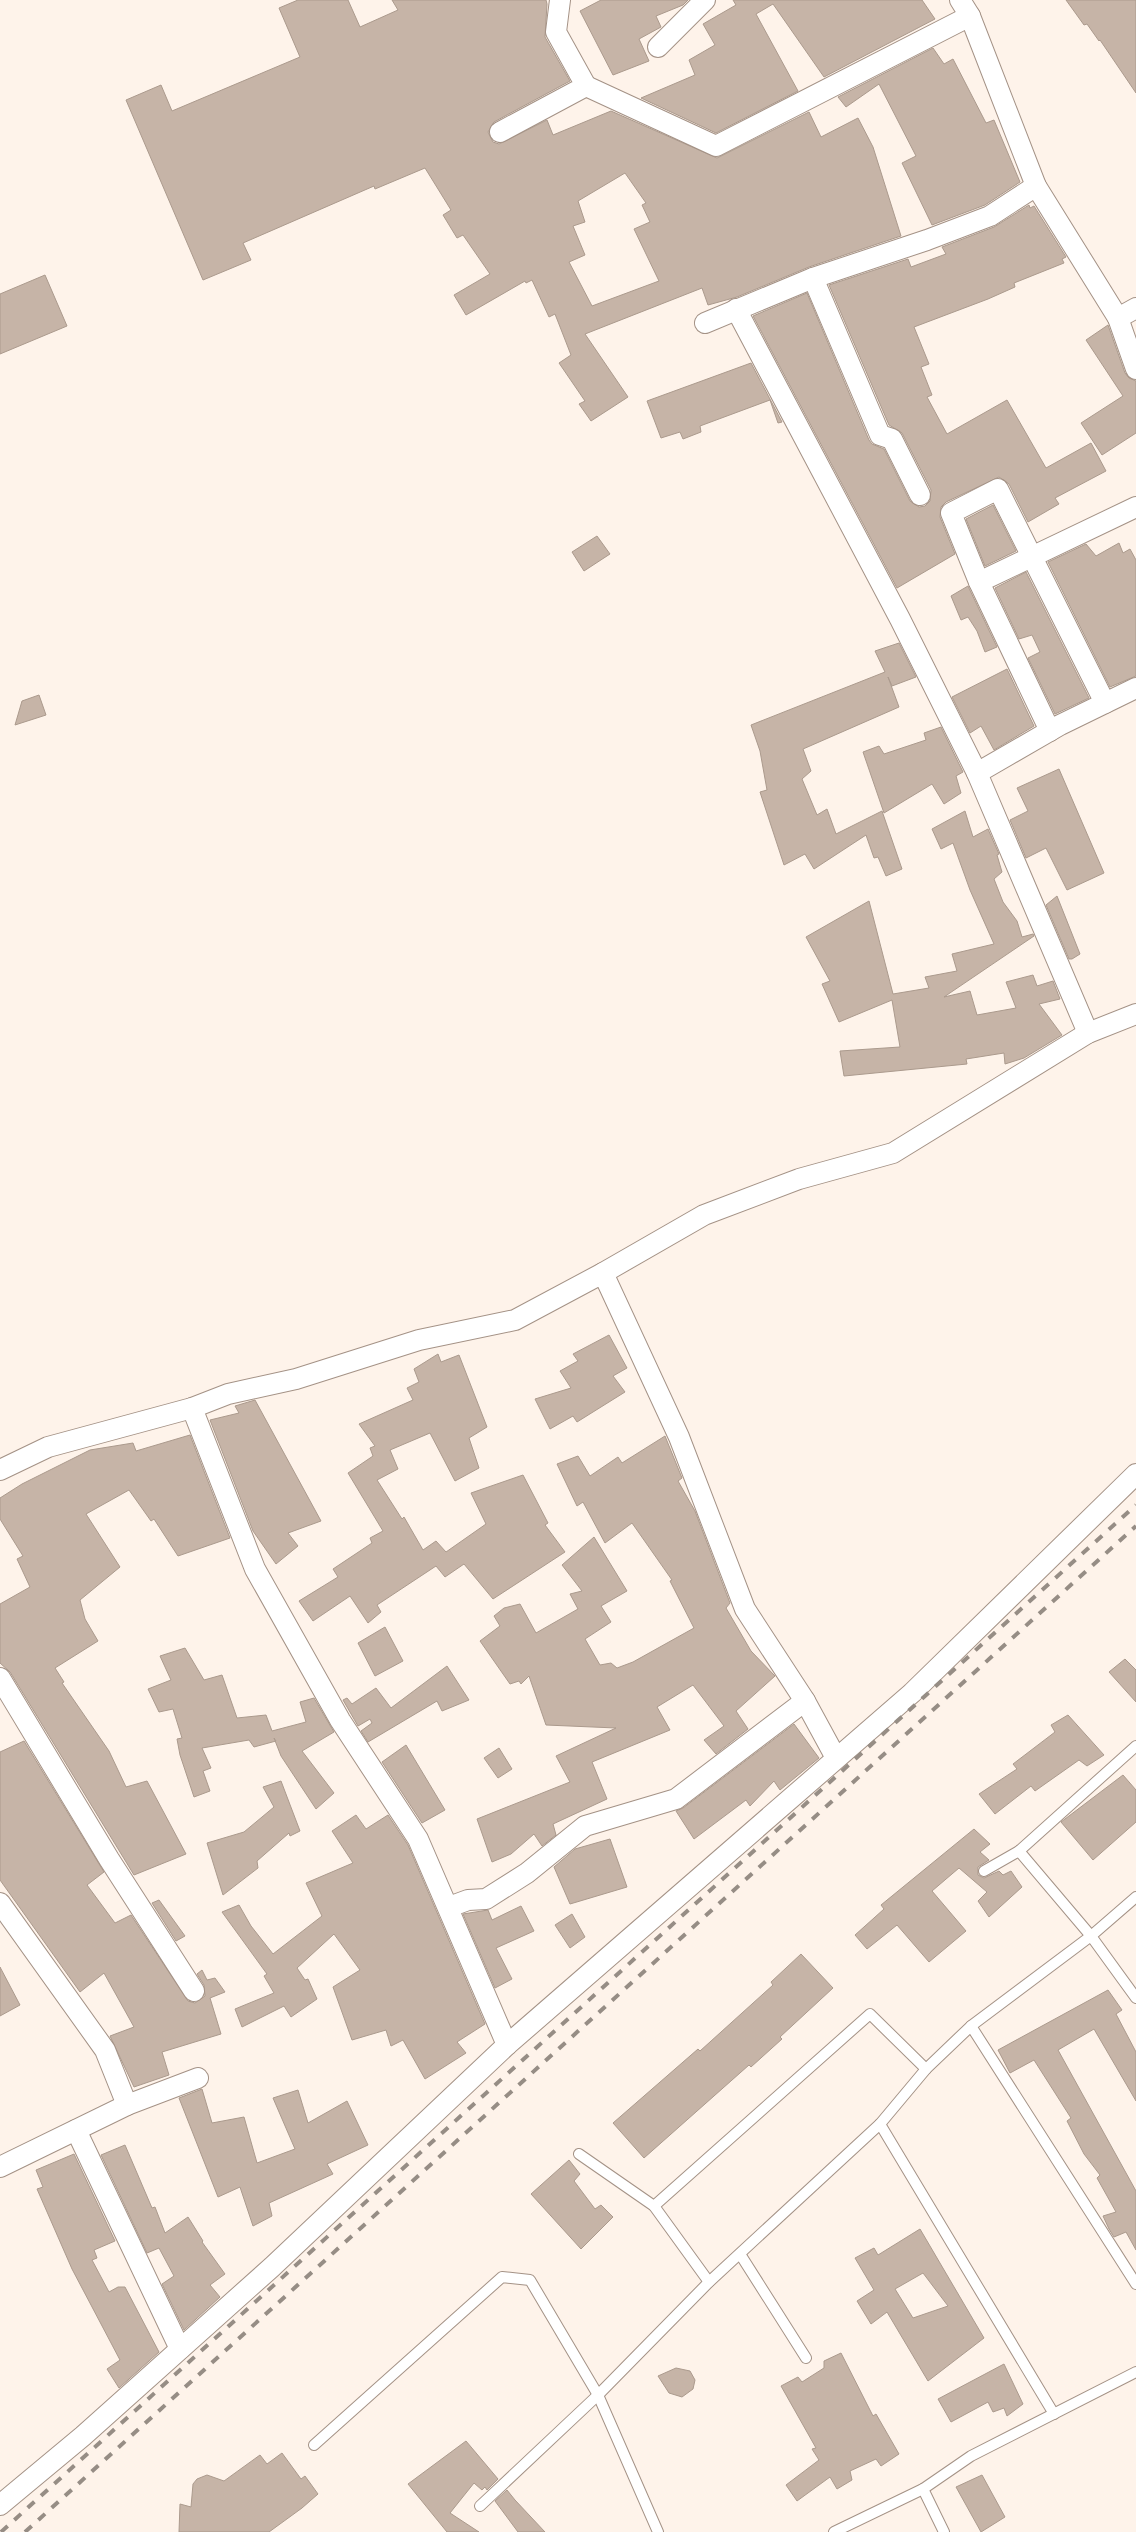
<svg xmlns="http://www.w3.org/2000/svg" width="1136" height="2532" viewBox="0 0 1136 2532" font-family="Jost,sans-serif">
<style>
.building{fill:#c6b4a7;stroke:#ab9a8d;fill-rule:evenodd}
.lines{fill:none;stroke-linecap:round;stroke-linejoin:round}
.lane-casing{stroke:#a49286;stroke-width:12}
.street-casing{stroke:#a49286;stroke-width:22}
.lane{stroke:#fff;stroke-width:10}
.street{stroke:#fff;stroke-width:20}
.rail{stroke:#968d85;stroke-width:4;stroke-dasharray:9 9;stroke-linecap:butt}
</style>
<rect width="100%" height="100%" fill="#fef3ea"/>
<g class="building">
<path d="M298 0H348L360 27 398 10 392 0H546L547 4 545 37 570 81 494 122 488 132 493 142 499 144 547 120 553 135 611 111 717 158 809 112 821 137 858 118 873 147 901 236 809 267 737 297 708 305 702 288 585 334 628 397 591 421 579 404 585 401 559 363 571 355 555 314 549 317 532 280 526 283 525 281 466 315 454 295 490 274 463 235 457 238 443 215 451 210 425 168 375 189 374 186 243 243 251 260 203 280 126 100 161 85 172 111 300 57 279 8ZM625 173 646 203 642 205 650 222 634 229 659 281 592 306 569 262 585 255 573 226 585 222 578 201Z"/>
<polygon points="601,0 688,0 683,5 656,16 661,27 639,39 649,61 613,75 580,11"/>
<polygon points="733,0 922,0 935,19 824,77 773,4 756,14 798,91 716,133 641,98 695,75 689,60 715,45 703,24 736,5"/>
<polygon points="1066,0 1136,0 1136,93 1100,40 1099,41 1087,24 1084,25"/>
<polygon points="933,48 944,64 953,59 986,123 994,120 1020,182 985,205 932,225 902,163 916,156 879,84 846,107 838,97"/>
<polygon points="1029,205 1030,208 1034,206 1066,257 1062,259 1064,263 1014,283 1015,287 988,299 914,327 929,364 921,367 932,395 927,397 947,434 1007,400 1046,468 1091,443 1106,471 1055,498 1059,504 1028,522 1009,484 999,477 946,502 941,507 940,517 955,554 897,588 753,316 807,293 869,440 872,444 884,449 910,501 919,507 925,506 930,501 931,490 902,433 889,425 829,285 908,259 911,267 946,254 942,247 994,227"/>
<polygon points="45,275 67,326 0,354 0,294"/>
<polygon points="1108,325 1125,373 1129,378 1136,381 1136,433 1102,455 1081,423 1123,396 1086,340"/>
<polygon points="751,363 782,422 778,423 770,400 700,426 701,432 683,439 680,432 661,438 647,401"/>
<polygon points="993,505 1016,551 985,566 966,519"/>
<polygon points="597,536 610,554 584,571 572,552"/>
<polygon points="1119,543 1123,553 1130,549 1136,560 1136,676 1110,687 1048,562 1086,544 1096,556"/>
<polygon points="1026,572 1089,698 1055,714 1028,658 1040,652 1032,635 1019,639 995,588"/>
<polygon points="968,586 997,647 985,652 977,631 968,617 961,620 951,596"/>
<polygon points="899,643 916,677 892,686 888,677 899,707 803,749 811,771 802,779 817,815 827,809 836,834 882,811 902,869 886,876 878,857 874,858 866,835 814,869 805,854 784,865 760,792 767,790 760,751 751,725 885,672 875,651"/>
<polygon points="1007,669 1034,726 994,750 981,726 970,733 952,697"/>
<polygon points="39,695 46,715 15,725 22,701"/>
<polygon points="941,727 963,772 956,776 961,793 944,804 932,784 884,813 863,752 879,746 884,754 926,740 924,733"/>
<polygon points="1059,769 1104,873 1067,890 1046,848 1026,858 1010,820 1028,811 1017,788"/>
<polygon points="965,811 973,837 988,829 999,854 997,855 1002,872 994,879 1003,902 1017,921 1022,937 1033,934 1034,936 944,997 970,991 977,1015 1016,1008 1006,982 1033,975 1037,986 1053,981 1060,999 1039,1004 1062,1035 1024,1058 1005,1064 1004,1053 966,1059 967,1064 844,1076 840,1051 900,1047 892,1000 839,1022 822,984 830,981 806,937 869,901 893,994 929,988 925,977 957,971 952,954 994,944 970,890 953,843 941,849 932,829"/>
<polygon points="1057,896 1080,954 1072,959 1069,959 1046,905"/>
<polygon points="609,1335 627,1368 613,1376 625,1392 577,1422 573,1416 550,1429 535,1399 571,1388 560,1371 578,1361 573,1354"/>
<polygon points="438,1354 441,1362 459,1355 487,1427 469,1438 479,1468 455,1481 430,1433 390,1450 398,1469 377,1480 402,1519 404,1517 423,1550 436,1541 446,1552 486,1524 471,1493 523,1475 548,1523 545,1525 565,1552 493,1599 464,1564 445,1577 436,1566 377,1605 381,1612 368,1623 350,1596 313,1621 299,1601 338,1577 333,1569 372,1543 370,1538 383,1531 348,1473 373,1456 370,1448 375,1446 359,1424 413,1400 407,1388 419,1382 414,1369"/>
<polygon points="255,1400 321,1521 288,1533 298,1546 276,1564 253,1531 210,1420 239,1413 235,1406"/>
<polygon points="190,1435 230,1538 178,1556 154,1519 151,1521 129,1490 86,1514 120,1567 80,1600 85,1619 98,1641 55,1668 64,1682 62,1683 109,1751 126,1787 147,1781 186,1854 134,1875 10,1672 0,1663 0,1604 30,1587 17,1559 23,1556 0,1519 0,1498 22,1484 90,1450 133,1443 136,1451"/>
<polygon points="665,1436 682,1478 678,1481 695,1511 730,1603 726,1608 751,1651 775,1676 736,1711 748,1729 716,1754 704,1740 724,1726 693,1685 657,1707 670,1730 592,1762 607,1799 553,1824 556,1835 542,1846 534,1834 511,1854 492,1862 477,1819 570,1782 556,1756 616,1728 546,1725 529,1676 521,1684 519,1681 510,1684 480,1641 500,1626 494,1616 504,1608 520,1604 536,1633 578,1609 570,1594 582,1591 562,1565 594,1537 627,1591 601,1606 611,1622 585,1639 600,1665 611,1663 617,1668 633,1662 694,1628 670,1581 672,1580 632,1523 605,1543 583,1502 577,1506 557,1464 578,1456 590,1476 618,1457 622,1463"/>
<polygon points="385,1627 403,1661 375,1676 358,1643"/>
<polygon points="185,1648 204,1680 222,1675 237,1718 266,1715 272,1731 306,1722 300,1702 314,1698 334,1732 302,1751 334,1793 316,1809 281,1756 274,1738 276,1741 254,1747 249,1740 202,1748 211,1768 203,1771 210,1791 194,1797 180,1755 177,1739 182,1738 173,1709 159,1712 148,1689 171,1680 160,1656"/>
<polygon points="1125,1659 1136,1670 1136,1702 1109,1672"/>
<polygon points="447,1666 469,1700 442,1711 437,1701 368,1742 361,1731 372,1723 370,1719 358,1726 343,1700 347,1698 352,1704 376,1688 391,1708"/>
<polygon points="1068,1715 1104,1755 1087,1766 1079,1760 1035,1791 1031,1786 995,1814 979,1794 1017,1769 1013,1764 1055,1732 1051,1725"/>
<polygon points="794,1724 819,1758 780,1790 774,1781 750,1806 746,1800 694,1839 676,1811 683,1808"/>
<polygon points="24,1741 104,1872 87,1885 115,1923 131,1915 188,2001 195,2003 205,1996 204,1985 197,1974 202,1970 207,1980 215,1978 225,1992 210,1998 221,2034 162,2052 169,2075 134,2087 110,2036 134,2027 104,1973 80,1992 0,1880 0,1752"/>
<polygon points="406,1745 445,1810 422,1823 382,1762"/>
<polygon points="499,1748 512,1769 498,1778 484,1758"/>
<polygon points="1123,1775 1136,1790 1136,1822 1093,1860 1061,1822"/>
<polygon points="281,1781 300,1831 290,1836 289,1833 257,1861 258,1868 223,1895 207,1843 244,1832 274,1807 263,1787"/>
<polygon points="356,1815 366,1829 388,1815 408,1845 485,2024 457,2042 466,2053 425,2079 403,2040 391,2046 386,2030 352,2040 333,1987 360,1970 334,1934 297,1968 305,1980 308,1979 317,1999 291,2017 284,2006 242,2027 235,2009 274,1993 264,1976 267,1974 222,1912 239,1905 251,1926 273,1954 322,1916 306,1883 353,1863 332,1831"/>
<polygon points="974,1829 990,1844 980,1852 989,1860 978,1867 978,1875 984,1878 999,1871 1003,1875 1011,1871 1022,1887 989,1917 978,1901 987,1892 959,1868 932,1891 966,1931 929,1962 897,1925 867,1949 855,1935 884,1909 881,1905"/>
<polygon points="610,1839 627,1887 570,1904 554,1867 575,1849"/>
<polygon points="159,1900 185,1936 176,1941 152,1903"/>
<polygon points="521,1906 534,1931 496,1948 512,1979 495,1988 463,1914 488,1910 492,1920"/>
<polygon points="572,1914 585,1937 570,1948 555,1925"/>
<polygon points="801,1954 833,1988 780,2037 782,2039 751,2067 749,2065 644,2158 613,2123 698,2049 700,2051 773,1985 771,1982"/>
<polygon points="0,1967 20,2005 0,2016"/>
<polygon points="1108,1990 1122,2010 1116,2014 1136,2052 1136,2101 1094,2029 1058,2050 1136,2191 1136,2250 1126,2232 1114,2237 1109,2229 1103,2216 1116,2212 1097,2178 1100,2175 1084,2154 1067,2121 1071,2118 1034,2060 1010,2073 998,2050"/>
<polygon points="202,2089 212,2123 244,2117 257,2163 295,2149 273,2098 298,2090 308,2123 347,2101 368,2145 327,2164 333,2174 269,2203 272,2216 253,2226 240,2187 218,2197 179,2098"/>
<polygon points="125,2145 152,2208 155,2207 165,2233 188,2217 203,2241 202,2242 225,2274 210,2285 220,2297 184,2330 162,2284 174,2276 159,2248 147,2253 101,2155"/>
<polygon points="74,2154 115,2241 94,2250 97,2258 92,2260 109,2292 118,2287 125,2287 159,2352 119,2388 107,2369 120,2360 72,2269 37,2189 43,2187 36,2170"/>
<polygon points="569,2160 580,2174 574,2181 595,2209 601,2205 613,2217 581,2249 531,2194"/>
<path d="M920 2229 984 2338 928 2381 887 2312 871 2324 857 2301 874 2290 855 2258 874 2248 878 2255ZM923 2273 948 2306 913 2318 895 2289Z"/>
<polygon points="841,2353 873,2416 876,2414 899,2454 881,2466 876,2459 850,2471 852,2480 837,2489 830,2477 797,2501 786,2485 819,2460 812,2449 816,2448 781,2386 798,2377 802,2382 824,2368 824,2361"/>
<polygon points="1004,2364 1023,2404 1007,2416 1004,2408 993,2412 988,2402 951,2422 938,2399"/>
<polygon points="676,2368 690,2371 695,2380 693,2389 682,2397 669,2393 658,2376"/>
<polygon points="466,2441 498,2479 487,2490 485,2487 482,2490 474,2483 450,2513 479,2532 447,2532 408,2484"/>
<polygon points="282,2453 301,2479 305,2476 318,2494 302,2508 269,2532 179,2532 180,2504 191,2507 193,2484 197,2479 207,2475 224,2481 260,2455 267,2464"/>
<polygon points="982,2475 1005,2517 981,2532 956,2487"/>
<polygon points="507,2490 515,2500 545,2532 518,2532 495,2501"/>
</g>
<g class="lines">
<g class="lane-casing">
<g id="lane">
<polyline points="1019,1851 1091,1936 1136,1998"/>
<polyline points="984,1871 1019,1851 1136,1746"/>
<polyline points="971,2026 1136,2284"/>
<polyline points="880,2124 1054,2414"/>
<polyline points="579,2154 654,2206 709,2282"/>
<polyline points="654,2206 870,2014 926,2069"/>
<polyline points="740,2254 806,2358"/>
<polyline points="314,2445 502,2277 530,2280 598,2395 658,2532"/>
<polyline points="923,2489 944,2532"/>
<polyline points="480,2506 598,2395 709,2282 880,2124 926,2069 971,2026 1091,1936 1136,1897"/>
<polyline points="834,2532 923,2489 971,2456 1136,2372"/>
</g>
</g>
<g class="street-casing">
<g id="street">
<polyline points="960,0 970,16 1036,186 1118,318 1136,308"/>
<polyline points="658,47 705,0"/>
<polyline points="586,86 716,146 970,16"/>
<polyline points="500,132 586,86 556,32 560,0"/>
<polyline points="813,278 880,435 892,439 920,495"/>
<polyline points="736,309 900,619 977,773 1088,1033"/>
<polyline points="1118,318 1136,369"/>
<polyline points="705,323 813,278 927,240 990,216 1036,186"/>
<polyline points="979,582 1136,507"/>
<polyline points="1050,731 979,582 951,513 998,489 1105,703"/>
<polyline points="977,773 1060,725 1136,688"/>
<polyline points="603,1273 704,1215 799,1179 893,1153 1088,1033 1136,1014"/>
<polyline points="192,1408 255,1569 340,1720 418,1839 507,2045"/>
<polyline points="0,1470 48,1447 192,1408 228,1394 296,1379 419,1340 515,1320 603,1273 679,1437 745,1609 805,1701 836,1758"/>
<polyline points="0,1678 109,1859 194,1991"/>
<polyline points="0,1903 105,2050 127,2105 198,2078"/>
<polyline points="449,1907 468,1900 486,1899 527,1873 585,1826 676,1799 805,1701"/>
<polyline points="76,2130 180,2349"/>
<polyline points="0,2167 127,2105"/>
<polyline points="0,2505 83,2436 272,2267 507,2045 912,1693 1136,1474"/>
</g>
</g>
<use href="#lane" class="lane"/>
<use href="#street" class="street"/>
<g class="rail">
<polyline points="1,2532 1136,1505"/>
<polyline points="25,2532 1136,1526"/>
</g>
</g>
</svg>
